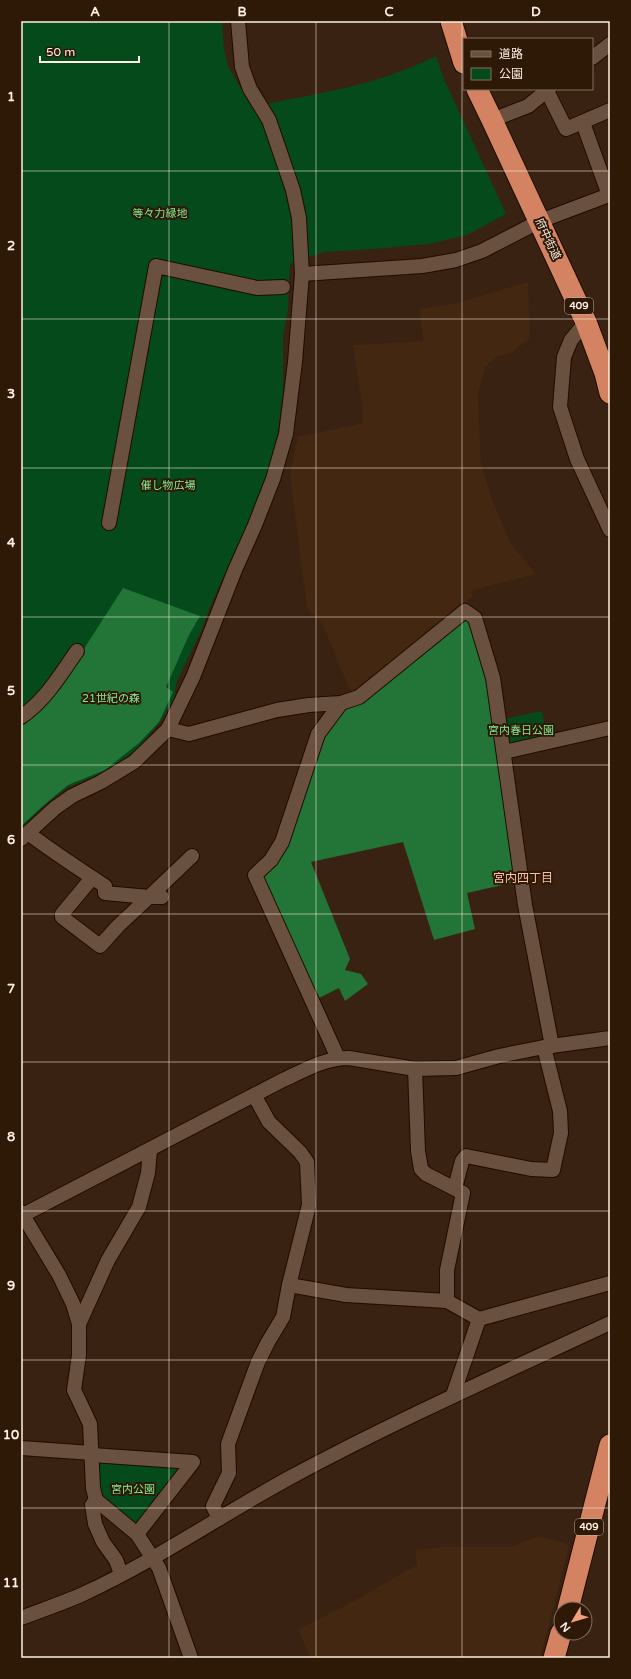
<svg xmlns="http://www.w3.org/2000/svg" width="631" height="1679" viewBox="0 0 631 1679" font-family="'Varela Round','Noto Sans JP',sans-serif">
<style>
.built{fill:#432710}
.green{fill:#054a1b}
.forest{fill:#227437}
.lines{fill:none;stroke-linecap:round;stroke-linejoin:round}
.minor-casing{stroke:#1f0b00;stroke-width:16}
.highway-casing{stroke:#1f0b00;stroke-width:23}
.minor{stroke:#6a503e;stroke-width:14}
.highway{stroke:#d38361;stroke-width:21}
.grid{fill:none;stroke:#feefe4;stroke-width:1;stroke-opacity:0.55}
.labels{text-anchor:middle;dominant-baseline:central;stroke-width:4;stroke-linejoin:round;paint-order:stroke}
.shield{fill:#2e1907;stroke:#c0afa2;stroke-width:1}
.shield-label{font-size:10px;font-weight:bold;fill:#feefe4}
.park-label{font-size:11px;fill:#83ea95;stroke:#2e1907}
.street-label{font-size:11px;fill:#feefe4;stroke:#2e1907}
.neighbourhood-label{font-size:12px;fill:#fdbea6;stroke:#2e1907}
.neatline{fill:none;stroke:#feefe4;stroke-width:1.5}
.grid-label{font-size:13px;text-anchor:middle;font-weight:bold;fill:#feefe4}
</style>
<rect width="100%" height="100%" fill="#392211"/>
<g class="built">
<polygon points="528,282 530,338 512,353 498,356 485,367 478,393 481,465 493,502 511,544 536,574 473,590 472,597 367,684 351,693 323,625 307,608 290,474 298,437 363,423 363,411 353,345 423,341 420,309 456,303"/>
<polygon points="538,1536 565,1543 569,1547 540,1658 311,1658 298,1630 352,1602 417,1565 415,1550 443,1547 511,1547"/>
</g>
<g class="green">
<path d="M21 21H222L224 49 228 66 252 108C284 99 317 95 349 87 379 80 408 70 436 56L443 77 506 214 467 235 429 244 374 249 324 252 290 264 288 310 283 335V392L278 431 265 482 248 523 211 604 201 631 177 681 174 699 160 722 140 746 129 755 105 772 68 787 46 804 21 828Z"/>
<polygon points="542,711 547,738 507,747 504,719"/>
<polygon points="92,1455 193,1462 137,1534 96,1500"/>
</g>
<g class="forest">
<polygon points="123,588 200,616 189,635 166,687 173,692 159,722 139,743 105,770 68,785 45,804 21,826 21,720 80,655"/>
<polygon points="464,617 471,622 488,676 515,882 467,893 475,929 434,940 403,842 311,862 350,959 345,970 361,974 368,984 345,1001 339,988 317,999 261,875 322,736 345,706"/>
</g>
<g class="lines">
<g class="minor-casing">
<g id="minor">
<polyline points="592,58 610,44"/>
<polyline points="547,91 566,129 610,110"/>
<polyline points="492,120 528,106 549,89"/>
<polyline points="302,274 422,266 456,260 482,251 540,221 609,195 583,123"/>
<polyline points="586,322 571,340 564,357 560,407 577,459 610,530"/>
<polyline points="109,523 156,266 257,288 283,287"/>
<path d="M21 717C45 701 61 674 77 651"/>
<polyline points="168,729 189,734 277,710 309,705 341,703 359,697 465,611 475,618 493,678 525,905 552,1046"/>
<polyline points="504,752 610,728"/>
<path d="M28 833C53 852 79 869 105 886V893L149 897 118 926 100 946 62 917V914L92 878"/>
<polyline points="21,839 55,808 72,796 101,782 134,762 168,729 193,677 235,570 255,525 273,479 286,434 295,362 302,274 299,218 293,190 269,120 250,89 242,67 238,21"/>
<polyline points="162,897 149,897 192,856"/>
<polyline points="338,1058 255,875 271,860 282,842 318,734 341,703"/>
<polyline points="415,1069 418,1151 421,1169 426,1174 463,1193 447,1270 447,1301"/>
<polyline points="455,1188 462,1161 466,1156 531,1169 553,1170 561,1133 560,1111 544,1047"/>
<polyline points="21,1212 59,1275 73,1304 79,1324 79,1355 74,1390 90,1424 93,1488 96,1500 137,1534 159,1568 191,1658"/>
<path d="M21 1216 281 1081C303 1071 324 1058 349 1058L415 1069 456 1068 499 1056 544 1047 610 1038"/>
<polyline points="289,1285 346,1295 447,1301 479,1319 610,1283"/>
<polyline points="79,1324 108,1260 139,1207 148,1173 150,1150"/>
<polyline points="453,1395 479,1319"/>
<polyline points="21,1448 92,1453"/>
<polyline points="92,1455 193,1462 137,1534"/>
<polyline points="96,1500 92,1505 95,1524 103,1542 116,1560 121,1574"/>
<polyline points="219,1519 213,1506 229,1473 228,1444 258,1362 268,1342 283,1317 289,1285 309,1205 307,1162 300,1152 269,1122 254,1095"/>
<path d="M21 1618C42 1610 63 1603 83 1594 155 1561 221 1515 291 1477 395 1421 503 1373 610 1323"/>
</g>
</g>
<g class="highway-casing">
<g id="highway">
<polyline points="451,21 464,63"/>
<polyline points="477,89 492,120 586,322 605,373 610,393"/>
<polyline points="568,1609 610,1445"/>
<polyline points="554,1658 561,1633"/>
</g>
</g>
<use href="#minor" class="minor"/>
<use href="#highway" class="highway"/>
</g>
<path class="grid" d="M169 21V1658M316 21V1658M462 21V1658M21 171H610M21 319H610M21 468H610M21 617H610M21 765H610M21 914H610M21 1062H610M21 1211H610M21 1360H610M21 1508H610"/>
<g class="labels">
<g class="shield">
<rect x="565" y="298" width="28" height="16" rx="3"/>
<rect x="575" y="1519" width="28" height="16" rx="3"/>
</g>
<g class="shield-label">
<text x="579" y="306">409</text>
<text x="589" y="1527">409</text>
</g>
<g class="park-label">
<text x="160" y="213">等々力緑地</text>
<text x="168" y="485">催し物広場</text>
<text x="111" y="698">21世紀の森</text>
<text x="521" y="730">宮内春日公園</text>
<text x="133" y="1489">宮内公園</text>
</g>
<g class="street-label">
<text transform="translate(548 239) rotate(65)">府中街道</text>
</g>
<g class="neighbourhood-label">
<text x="523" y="878">宮内四丁目</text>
</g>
</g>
<rect width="631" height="1679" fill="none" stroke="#2e1907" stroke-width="44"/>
<rect x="463" y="38" width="130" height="52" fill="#2e1907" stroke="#816f5f"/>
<rect x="471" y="51" width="20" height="6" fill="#6a503e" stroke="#816f5f"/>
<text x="499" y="58" font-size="12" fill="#feefe4">道路</text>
<rect x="471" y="68" width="20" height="12" fill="#054a1b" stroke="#816f5f"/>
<text x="499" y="78" font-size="12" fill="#feefe4">公園</text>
<g transform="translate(573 1621) rotate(232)"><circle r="19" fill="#2e1907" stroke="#816f5f"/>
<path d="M0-3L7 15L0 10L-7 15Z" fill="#f2a080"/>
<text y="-6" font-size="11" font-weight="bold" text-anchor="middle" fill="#feefe4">N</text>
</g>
<path d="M40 56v6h99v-6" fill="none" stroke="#feefe4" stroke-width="2"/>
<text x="46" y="56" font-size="12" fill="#feefe4" stroke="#2e1907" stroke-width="3" paint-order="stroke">50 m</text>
<rect x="22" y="22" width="587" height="1635" class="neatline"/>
<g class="grid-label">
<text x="95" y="16">A</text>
<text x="242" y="16">B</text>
<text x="389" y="16">C</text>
<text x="536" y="16">D</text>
<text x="11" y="101">1</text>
<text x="11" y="250">2</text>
<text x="11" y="398">3</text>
<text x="11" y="547">4</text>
<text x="11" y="695">5</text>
<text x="11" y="844">6</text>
<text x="11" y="993">7</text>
<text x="11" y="1141">8</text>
<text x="11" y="1290">9</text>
<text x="11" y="1439">10</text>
<text x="11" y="1587">11</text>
</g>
</svg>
